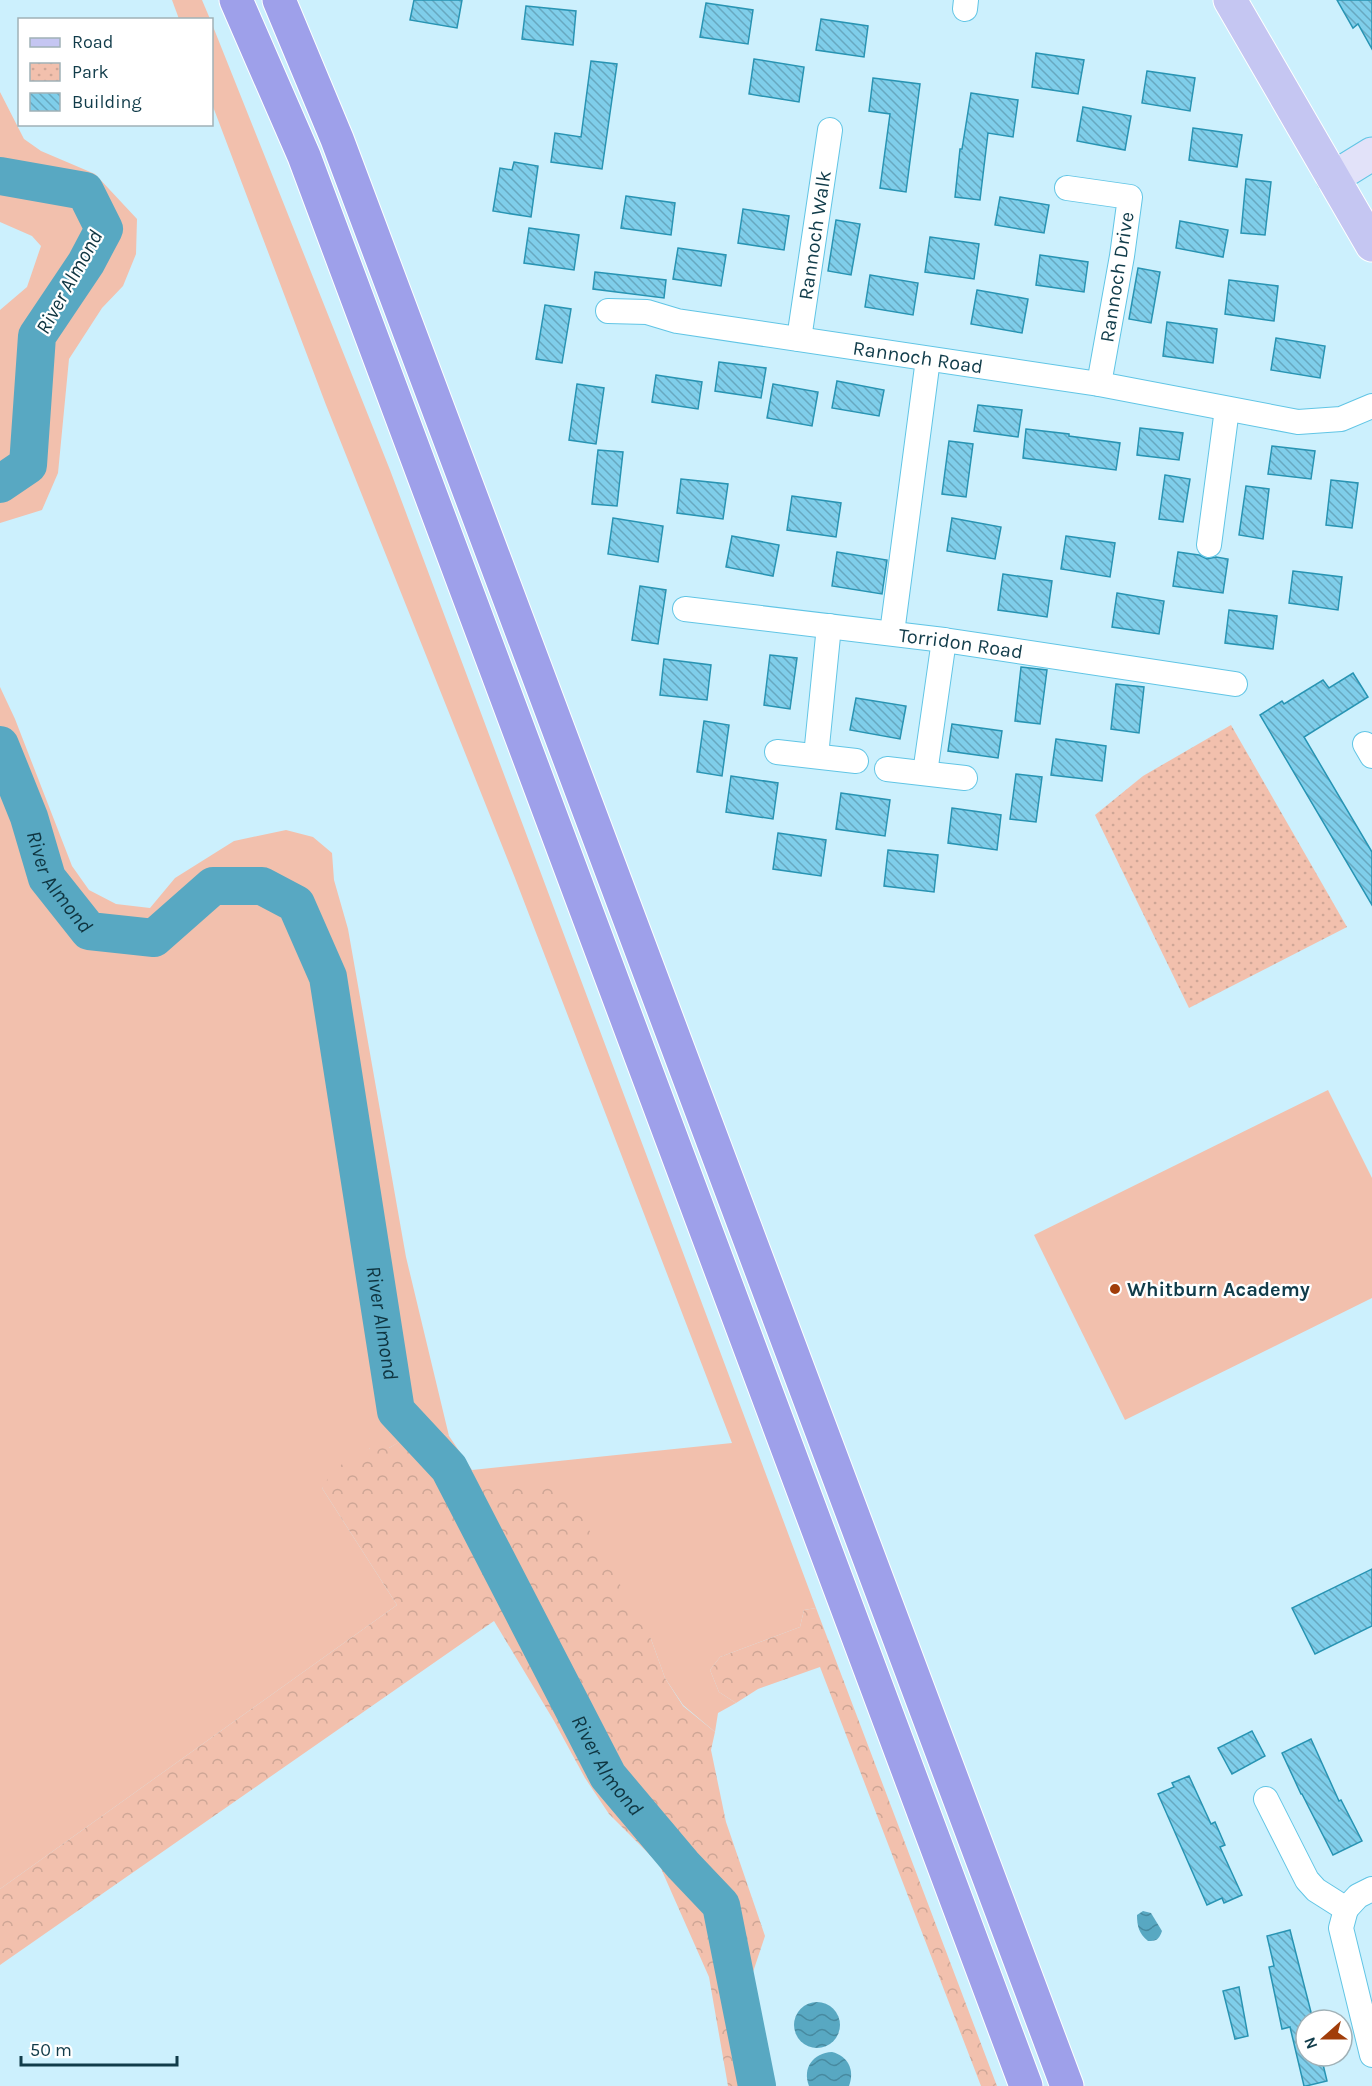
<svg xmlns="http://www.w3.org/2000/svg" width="1372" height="2086" viewBox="0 0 1372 2086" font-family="Karla,sans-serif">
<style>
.grass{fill:#f2c0ad}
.forest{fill:url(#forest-crowns)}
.park{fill:url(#park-dots)}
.water{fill:url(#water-waves)}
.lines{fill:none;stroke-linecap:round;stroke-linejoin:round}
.river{stroke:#58a8c2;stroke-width:38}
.building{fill:url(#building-back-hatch);stroke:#2894b3;stroke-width:1.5}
.street-casing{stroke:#61c5e5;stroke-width:26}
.secondary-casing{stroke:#61c5e5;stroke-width:35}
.primary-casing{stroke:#fff;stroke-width:35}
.highway-casing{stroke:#fff;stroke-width:35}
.street{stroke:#fff;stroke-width:24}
.secondary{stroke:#e2e2f9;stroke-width:33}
.primary{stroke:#c5c6f2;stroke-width:33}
.highway{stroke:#9ea0ea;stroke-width:33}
.poi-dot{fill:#a13d0a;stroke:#fff;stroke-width:2}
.labels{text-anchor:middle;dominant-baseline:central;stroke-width:4.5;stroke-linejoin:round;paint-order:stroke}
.street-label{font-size:20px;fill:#113c4a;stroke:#fff}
.poi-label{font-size:20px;font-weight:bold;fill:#113c4a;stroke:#fff;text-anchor:start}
.water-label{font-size:21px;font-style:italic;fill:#0f3541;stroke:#fff}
</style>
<defs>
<pattern id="forest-crowns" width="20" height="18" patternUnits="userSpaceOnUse" patternTransform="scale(1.5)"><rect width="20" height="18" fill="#f2c0ad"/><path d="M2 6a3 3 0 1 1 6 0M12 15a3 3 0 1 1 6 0" fill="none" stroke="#cea696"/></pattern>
<pattern id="park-dots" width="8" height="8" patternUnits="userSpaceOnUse" patternTransform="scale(1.5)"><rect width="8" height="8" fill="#f2c0ad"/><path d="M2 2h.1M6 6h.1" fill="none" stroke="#cea696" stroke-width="1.8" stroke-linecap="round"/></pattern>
<pattern id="water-waves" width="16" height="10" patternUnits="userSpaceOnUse" patternTransform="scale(1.5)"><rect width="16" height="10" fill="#58a8c2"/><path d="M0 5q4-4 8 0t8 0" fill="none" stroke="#478aa0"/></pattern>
<pattern id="building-back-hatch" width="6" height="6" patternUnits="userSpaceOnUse" patternTransform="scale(1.5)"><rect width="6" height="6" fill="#7fceea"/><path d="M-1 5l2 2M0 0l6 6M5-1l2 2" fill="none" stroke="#67a8c0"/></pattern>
</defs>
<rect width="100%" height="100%" fill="#ccf0fd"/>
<g class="grass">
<polygon points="172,0 202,0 210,19 179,19"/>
<polygon points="212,24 390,470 816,1608 804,1610 800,1627 720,1657 710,1670 719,1692 736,1703 718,1713 715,1732 683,1705 665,1678 651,1639 476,1490 472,1470 732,1443 515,878 326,405 212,104"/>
<polygon points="0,92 24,139 41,151 95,174 137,219 136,254 123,286 102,308 69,359 58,473 42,510 0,523 0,310 27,287 41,246 32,236 0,222"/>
<polygon points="0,687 15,719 72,866 89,890 116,904 150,908 175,878 234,841 286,830 313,837 332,853 334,880 348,929 406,1257 449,1436 424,1428 389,1448 370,1448 322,1488 397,1605 0,1889"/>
<polygon points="1328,1090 1372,1178 1372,1298 1125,1420 1034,1235"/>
</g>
<g class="forest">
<polygon points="424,1427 449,1436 472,1470 477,1490 563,1484 651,1639 665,1678 683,1706 715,1732 711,1750 726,1822 765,1936 752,1975 759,2054 765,2086 728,2086 709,1977 659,1864 609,1814 585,1778 554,1721 494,1621 0,1965 0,1889 397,1605 322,1488 334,1469 370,1448 389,1448"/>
<polygon points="816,1608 997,2086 981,2086 820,1667 758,1689 736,1703 719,1692 710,1670 720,1657 800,1627 804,1610"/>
</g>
<polygon class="park" points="1231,725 1347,927 1189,1008 1095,815 1143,776"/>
<g class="water">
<path d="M1143 1911 1151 1913 1162 1931C1159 1940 1156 1941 1148 1941 1139 1934 1137 1926 1137 1915Z"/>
<circle cx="817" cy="2025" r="23"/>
<path d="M832 2052C848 2056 855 2070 849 2086H809C802 2068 813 2053 832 2052Z"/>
</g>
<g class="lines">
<g class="river">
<polyline points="0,176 85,191 104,229 86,263 37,336 28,465 0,484"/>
<path id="s1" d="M0 745 29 817 47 878 89 931 154 938 213 886H262L296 904 328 977 396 1411 449 1468 608 1776 683 1865 721 1905 757 2086"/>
</g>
</g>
<g class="building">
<polygon points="414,0 462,0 457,28 410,20"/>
<polygon points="1337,0 1372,0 1372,49 1358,24 1353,28"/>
<polygon points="706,3 753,10 748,44 700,37"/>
<polygon points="526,6 576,11 573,45 522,39"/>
<polygon points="821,19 868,26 864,57 816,50"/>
<polygon points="1036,53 1084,60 1078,94 1032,87"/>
<polygon points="754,59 804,67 799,102 749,94"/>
<polygon points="591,61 617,64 602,169 551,162 555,133 581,137"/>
<polygon points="1147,71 1195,78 1190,111 1142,103"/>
<polygon points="873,78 920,84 906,192 880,188 890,114 869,111"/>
<polygon points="971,93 1018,100 1013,137 988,133 980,200 955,197 960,149 962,149"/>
<polygon points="1083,107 1131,116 1125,150 1077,141"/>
<polygon points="1193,128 1242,135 1237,167 1189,160"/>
<polygon points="514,162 538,166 531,217 493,211 500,168 512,170"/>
<polygon points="1246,179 1271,182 1265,235 1241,233"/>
<polygon points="626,196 675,203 671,235 621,228"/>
<polygon points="1000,197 1049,205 1044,233 995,225"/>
<polygon points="743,209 789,216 784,250 738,243"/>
<polygon points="836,220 860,224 851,275 828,271"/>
<polygon points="1180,221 1228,230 1223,257 1176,248"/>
<polygon points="529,228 579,235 574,270 524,263"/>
<polygon points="930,237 979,244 974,279 925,272"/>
<polygon points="678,248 726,255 721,286 673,279"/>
<polygon points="1040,255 1088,262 1084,292 1036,285"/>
<polygon points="1138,268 1160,272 1151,323 1129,319"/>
<polygon points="595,272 666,280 664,298 593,289"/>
<polygon points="870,275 918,283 913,315 865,307"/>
<polygon points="1229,280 1278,286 1274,321 1225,314"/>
<polygon points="977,290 1028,299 1022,333 971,324"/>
<polygon points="545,305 571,309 562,363 536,359"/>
<polygon points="1167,322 1217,329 1213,363 1163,356"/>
<polygon points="1276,338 1325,346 1320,378 1271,370"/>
<polygon points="719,362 766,368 761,398 715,391"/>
<polygon points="656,375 702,382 698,409 652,402"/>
<polygon points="837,381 884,390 879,416 832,408"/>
<polygon points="577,384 604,388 596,444 569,440"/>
<polygon points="773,384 818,392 812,426 767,418"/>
<polygon points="978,405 1022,410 1018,437 974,431"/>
<polygon points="1140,428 1183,433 1179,460 1137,455"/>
<polygon points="1026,429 1069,434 1069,436 1120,443 1116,470 1023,458"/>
<polygon points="949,441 973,444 966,497 942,494"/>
<polygon points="1272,446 1315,451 1311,479 1268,474"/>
<polygon points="598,450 623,452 617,506 592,504"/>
<polygon points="1165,475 1190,479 1183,522 1159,519"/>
<polygon points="681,479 728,484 723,519 677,513"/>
<polygon points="1331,480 1358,483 1352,528 1326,525"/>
<polygon points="1246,486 1269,489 1263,539 1239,535"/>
<polygon points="792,496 841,503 836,537 787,530"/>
<polygon points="613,518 663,526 658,562 608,554"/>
<polygon points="952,518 1001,527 995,559 947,551"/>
<polygon points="732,536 779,545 773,576 726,567"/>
<polygon points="1066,536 1115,543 1110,577 1061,569"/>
<polygon points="837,552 887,560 882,594 832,586"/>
<polygon points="1178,552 1199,555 1207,559 1216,557 1228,559 1223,593 1173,586"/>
<polygon points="1293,571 1342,577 1338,610 1289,603"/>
<polygon points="1003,574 1052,581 1047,617 998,610"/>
<polygon points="640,586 666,590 658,644 632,640"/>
<polygon points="1117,593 1164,601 1159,634 1112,627"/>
<polygon points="1229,610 1277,616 1273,649 1225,643"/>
<polygon points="770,655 797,658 790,709 764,705"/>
<polygon points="664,659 711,665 707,700 660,695"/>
<polygon points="1021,667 1047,670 1040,724 1015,721"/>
<polygon points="1353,673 1368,697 1304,737 1372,852 1372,905 1260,715 1282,701 1284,704 1323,680 1329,688"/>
<polygon points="1116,684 1144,687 1139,733 1111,729"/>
<polygon points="856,698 906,706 900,739 850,730"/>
<polygon points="704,721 729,725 722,776 697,772"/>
<polygon points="952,724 1002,731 998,758 948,751"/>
<polygon points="1056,739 1106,746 1102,781 1051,775"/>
<polygon points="1016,774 1042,777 1036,822 1010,819"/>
<polygon points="731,776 778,783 773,819 726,812"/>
<polygon points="841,793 890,800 885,836 836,829"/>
<polygon points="952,808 1001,815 997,850 948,843"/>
<polygon points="778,833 826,840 821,876 773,869"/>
<polygon points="888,850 938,855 934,892 884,886"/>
<polygon points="1372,1569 1372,1626 1315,1654 1292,1608"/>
<polygon points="1252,1731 1265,1756 1232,1774 1218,1748"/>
<polygon points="1311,1739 1339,1801 1341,1800 1362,1841 1333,1855 1302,1794 1301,1794 1282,1753"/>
<polygon points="1189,1776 1211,1824 1215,1822 1225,1845 1220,1847 1242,1895 1224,1903 1222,1898 1207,1905 1158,1794 1174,1787 1172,1783"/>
<polygon points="1290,1930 1313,2020 1306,2020 1306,2056 1321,2056 1327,2081 1306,2086 1304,2086 1290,2027 1282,2029 1269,1967 1274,1966 1267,1936"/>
<polygon points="1239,1987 1248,2036 1235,2039 1223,1991"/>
</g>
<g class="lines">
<g class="street-casing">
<g id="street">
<polyline points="965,9 966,0"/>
<polyline points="1067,188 1130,197 1122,256 1099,384"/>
<path id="s2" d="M608 311 647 312 677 321 1099 384 1298 422 1341 419 1372 406"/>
<path id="s3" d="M799 339 830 130"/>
<polyline points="1209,545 1227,409"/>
<path id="s4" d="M685 609 944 640 1235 684"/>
<polyline points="892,633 928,359"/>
<polyline points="1365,744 1372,756"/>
<polyline points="777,752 856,761"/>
<polyline points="816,756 829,626"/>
<polyline points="887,769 965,778"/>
<polyline points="925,773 944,640"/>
<polyline points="1266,1799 1307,1880 1316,1890 1346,1909"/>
<polyline points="1346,1909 1341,1928 1372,2055"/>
<polyline points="1346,1909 1358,1896 1372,1889"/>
</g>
</g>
<g class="secondary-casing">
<polyline id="secondary" points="1333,178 1372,154"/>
</g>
<g class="primary-casing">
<polyline id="primary" points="1230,0 1372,245"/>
</g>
<g class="highway-casing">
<g id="highway">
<polyline points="236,0 304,156 1026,2086"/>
<polyline points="279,0 337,139 1067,2086"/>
</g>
</g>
<use href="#street" class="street"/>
<use href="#secondary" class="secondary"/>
<use href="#primary" class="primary"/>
<use href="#highway" class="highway"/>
</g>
<circle class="poi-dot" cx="1115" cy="1289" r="6"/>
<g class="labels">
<g class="street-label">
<text stroke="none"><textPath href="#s3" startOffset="105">Rannoch Walk</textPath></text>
<text transform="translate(1117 277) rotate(-81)">Rannoch Drive</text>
<text stroke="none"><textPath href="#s2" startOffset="314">Rannoch Road</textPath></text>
<text stroke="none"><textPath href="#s4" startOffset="278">Torridon Road</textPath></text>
</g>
<g class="poi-label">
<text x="1127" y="1289">Whitburn Academy</text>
</g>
<g class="water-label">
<text transform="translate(69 282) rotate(-61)">River Almond</text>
<text stroke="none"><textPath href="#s1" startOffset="150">River Almond</textPath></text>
<text stroke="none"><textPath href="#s1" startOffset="870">River Almond</textPath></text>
<text stroke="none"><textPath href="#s1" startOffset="1374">River Almond</textPath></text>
</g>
</g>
<rect x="18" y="18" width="195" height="108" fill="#ffffff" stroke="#a0b1b7" stroke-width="1.5"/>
<rect x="30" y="38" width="30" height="9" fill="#c5c6f2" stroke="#a0b1b7" stroke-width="1.5"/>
<text x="72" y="48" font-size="18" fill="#113c4a">Road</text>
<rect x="30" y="63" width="30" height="18" fill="url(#park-dots)" stroke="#a0b1b7" stroke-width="1.5"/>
<text x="72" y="78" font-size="18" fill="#113c4a">Park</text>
<rect x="30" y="93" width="30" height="18" fill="url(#building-back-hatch)" stroke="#a0b1b7" stroke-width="1.5"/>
<text x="72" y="108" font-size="18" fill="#113c4a">Building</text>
<g transform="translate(1324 2038) rotate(249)"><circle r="28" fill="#ffffff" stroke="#a0b1b7" stroke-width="1.5"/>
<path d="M0-4.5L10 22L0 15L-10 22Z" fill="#a13d0a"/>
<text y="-9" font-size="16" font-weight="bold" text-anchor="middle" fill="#113c4a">N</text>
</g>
<path d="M21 2056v9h156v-9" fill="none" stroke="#113c4a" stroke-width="3"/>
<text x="30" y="2056" font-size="18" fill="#113c4a" stroke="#ffffff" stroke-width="4.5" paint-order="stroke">50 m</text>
</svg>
